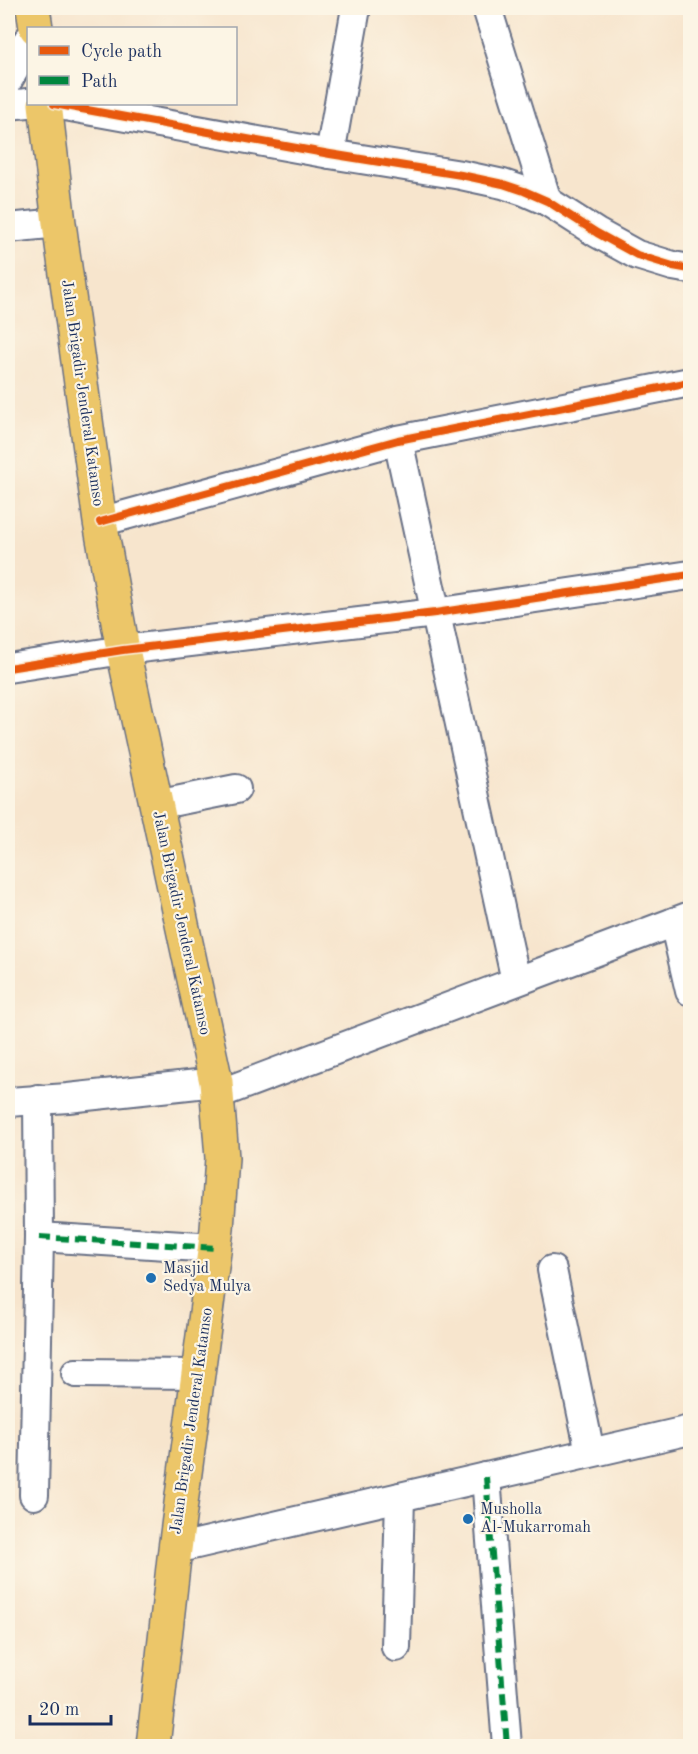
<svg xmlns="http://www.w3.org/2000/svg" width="698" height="1754" font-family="'Old Standard TT',serif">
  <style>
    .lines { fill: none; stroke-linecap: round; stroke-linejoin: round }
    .minor-casing { stroke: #686f85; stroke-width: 32 }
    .major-casing { stroke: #686f85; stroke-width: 36 }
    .minor { stroke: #fff; stroke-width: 28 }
    .major { stroke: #ecc669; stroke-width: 33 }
    .quiet { stroke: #00873e; stroke-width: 6; stroke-dasharray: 12 6; stroke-linecap: butt }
    .cycleway-casing { stroke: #fcf5e5; stroke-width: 11 }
    .cycleway { stroke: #e8590c; stroke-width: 8 }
    .poi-dot { fill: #1f6fb2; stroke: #fcf5e5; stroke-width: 2 }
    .labels { text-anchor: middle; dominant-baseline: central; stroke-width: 4.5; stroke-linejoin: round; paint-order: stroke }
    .street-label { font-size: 16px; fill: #1b2f5e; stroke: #fcf5e5 }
    .poi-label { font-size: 16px; fill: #1b2f5e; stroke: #fcf5e5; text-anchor: start }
  </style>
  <rect width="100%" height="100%" fill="#fcf5e5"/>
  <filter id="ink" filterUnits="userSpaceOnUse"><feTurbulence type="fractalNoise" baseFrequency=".0167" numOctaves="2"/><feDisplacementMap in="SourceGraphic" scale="12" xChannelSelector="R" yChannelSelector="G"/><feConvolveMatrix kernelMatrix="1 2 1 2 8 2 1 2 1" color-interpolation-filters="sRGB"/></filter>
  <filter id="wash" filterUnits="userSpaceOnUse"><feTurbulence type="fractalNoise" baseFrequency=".008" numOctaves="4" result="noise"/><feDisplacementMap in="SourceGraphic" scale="24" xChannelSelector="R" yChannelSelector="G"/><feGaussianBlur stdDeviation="1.35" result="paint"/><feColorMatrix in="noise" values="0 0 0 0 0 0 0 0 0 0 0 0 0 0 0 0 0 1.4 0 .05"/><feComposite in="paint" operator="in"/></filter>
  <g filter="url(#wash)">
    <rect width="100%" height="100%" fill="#f7e5cd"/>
  </g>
  <g filter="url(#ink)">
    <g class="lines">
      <g class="minor-casing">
        <g id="minor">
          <polyline points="487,8 547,201"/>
          <polyline points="8,80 17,65 28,40"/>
          <polyline points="54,104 330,154 461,175 503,184 524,191 547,201 597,233 637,255 673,266 690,269"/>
          <polyline points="8,105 28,103"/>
          <polyline points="330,154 356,8"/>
          <polyline points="8,228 59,223"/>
          <polyline points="398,440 516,981"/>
          <polyline points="100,522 398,440 690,382"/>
          <polyline points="8,668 123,650 435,613 690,575"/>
          <polyline points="156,805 236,789"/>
          <polyline points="674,922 690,991"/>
          <polyline points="216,1095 690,916"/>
          <polyline points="8,1102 68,1098 216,1082"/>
          <polyline points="39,1237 215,1248"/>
          <polyline points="552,1270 590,1452"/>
          <polyline points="76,1373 198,1374"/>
          <polyline points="486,1477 507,1746"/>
          <polyline points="34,1495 39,1237 38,1099"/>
          <polyline points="175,1549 690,1430"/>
          <polyline points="396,1647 400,1497"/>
        </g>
      </g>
      <g class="major-casing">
        <g id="major">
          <polyline points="33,8 36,28"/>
          <polyline points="45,104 59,223 100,522 123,650 216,1082 222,1158 217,1229 175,1549 153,1746"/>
        </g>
      </g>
      <use href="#minor" class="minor"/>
      <use href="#major" class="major"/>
      <g class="quiet">
        <polyline points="39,1237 215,1248"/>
        <polyline points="486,1477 507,1746"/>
      </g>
      <g class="cycleway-casing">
        <g id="cycleway">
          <polyline points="54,104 330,154 461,175 503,184 524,191 547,201 597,233 637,255 673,266 690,269"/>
          <polyline points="100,522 398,440 690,382"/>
          <polyline points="8,668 123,650 435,613 690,575"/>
        </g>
      </g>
      <use href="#cycleway" class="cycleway"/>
    </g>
  </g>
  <g class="poi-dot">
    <circle cx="151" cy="1278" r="6"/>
    <circle cx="468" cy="1519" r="6"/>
  </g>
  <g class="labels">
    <g class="street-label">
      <text transform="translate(82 393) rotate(82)">Jalan Brigadir Jenderal Katamso</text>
      <text transform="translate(181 923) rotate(78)">Jalan Brigadir Jenderal Katamso</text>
      <text transform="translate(192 1421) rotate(-82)">Jalan Brigadir Jenderal Katamso</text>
    </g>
    <g class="poi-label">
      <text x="163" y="1269">Masjid<tspan x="163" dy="18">Sedya Mulya</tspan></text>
      <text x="480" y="1510">Musholla<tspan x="480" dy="18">Al-Mukarromah</tspan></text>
    </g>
  </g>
  <rect width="698" height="1754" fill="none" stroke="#fcf5e5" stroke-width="30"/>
  <rect x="27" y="27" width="210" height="78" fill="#fcf5e5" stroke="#a2a6af" stroke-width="1.5"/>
  <rect x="39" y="46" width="30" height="9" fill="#e8590c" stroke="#a2a6af" stroke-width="1.5"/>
  <text x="81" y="57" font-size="18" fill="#1b2f5e">Cycle path</text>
  <rect x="39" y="76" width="30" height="9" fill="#00873e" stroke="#a2a6af" stroke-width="1.5"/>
  <text x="81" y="87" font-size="18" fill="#1b2f5e">Path</text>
  <path d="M30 1715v9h81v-9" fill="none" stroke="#1b2f5e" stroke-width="3"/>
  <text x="39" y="1715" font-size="18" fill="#1b2f5e" stroke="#fcf5e5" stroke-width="4.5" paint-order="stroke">20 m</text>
</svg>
